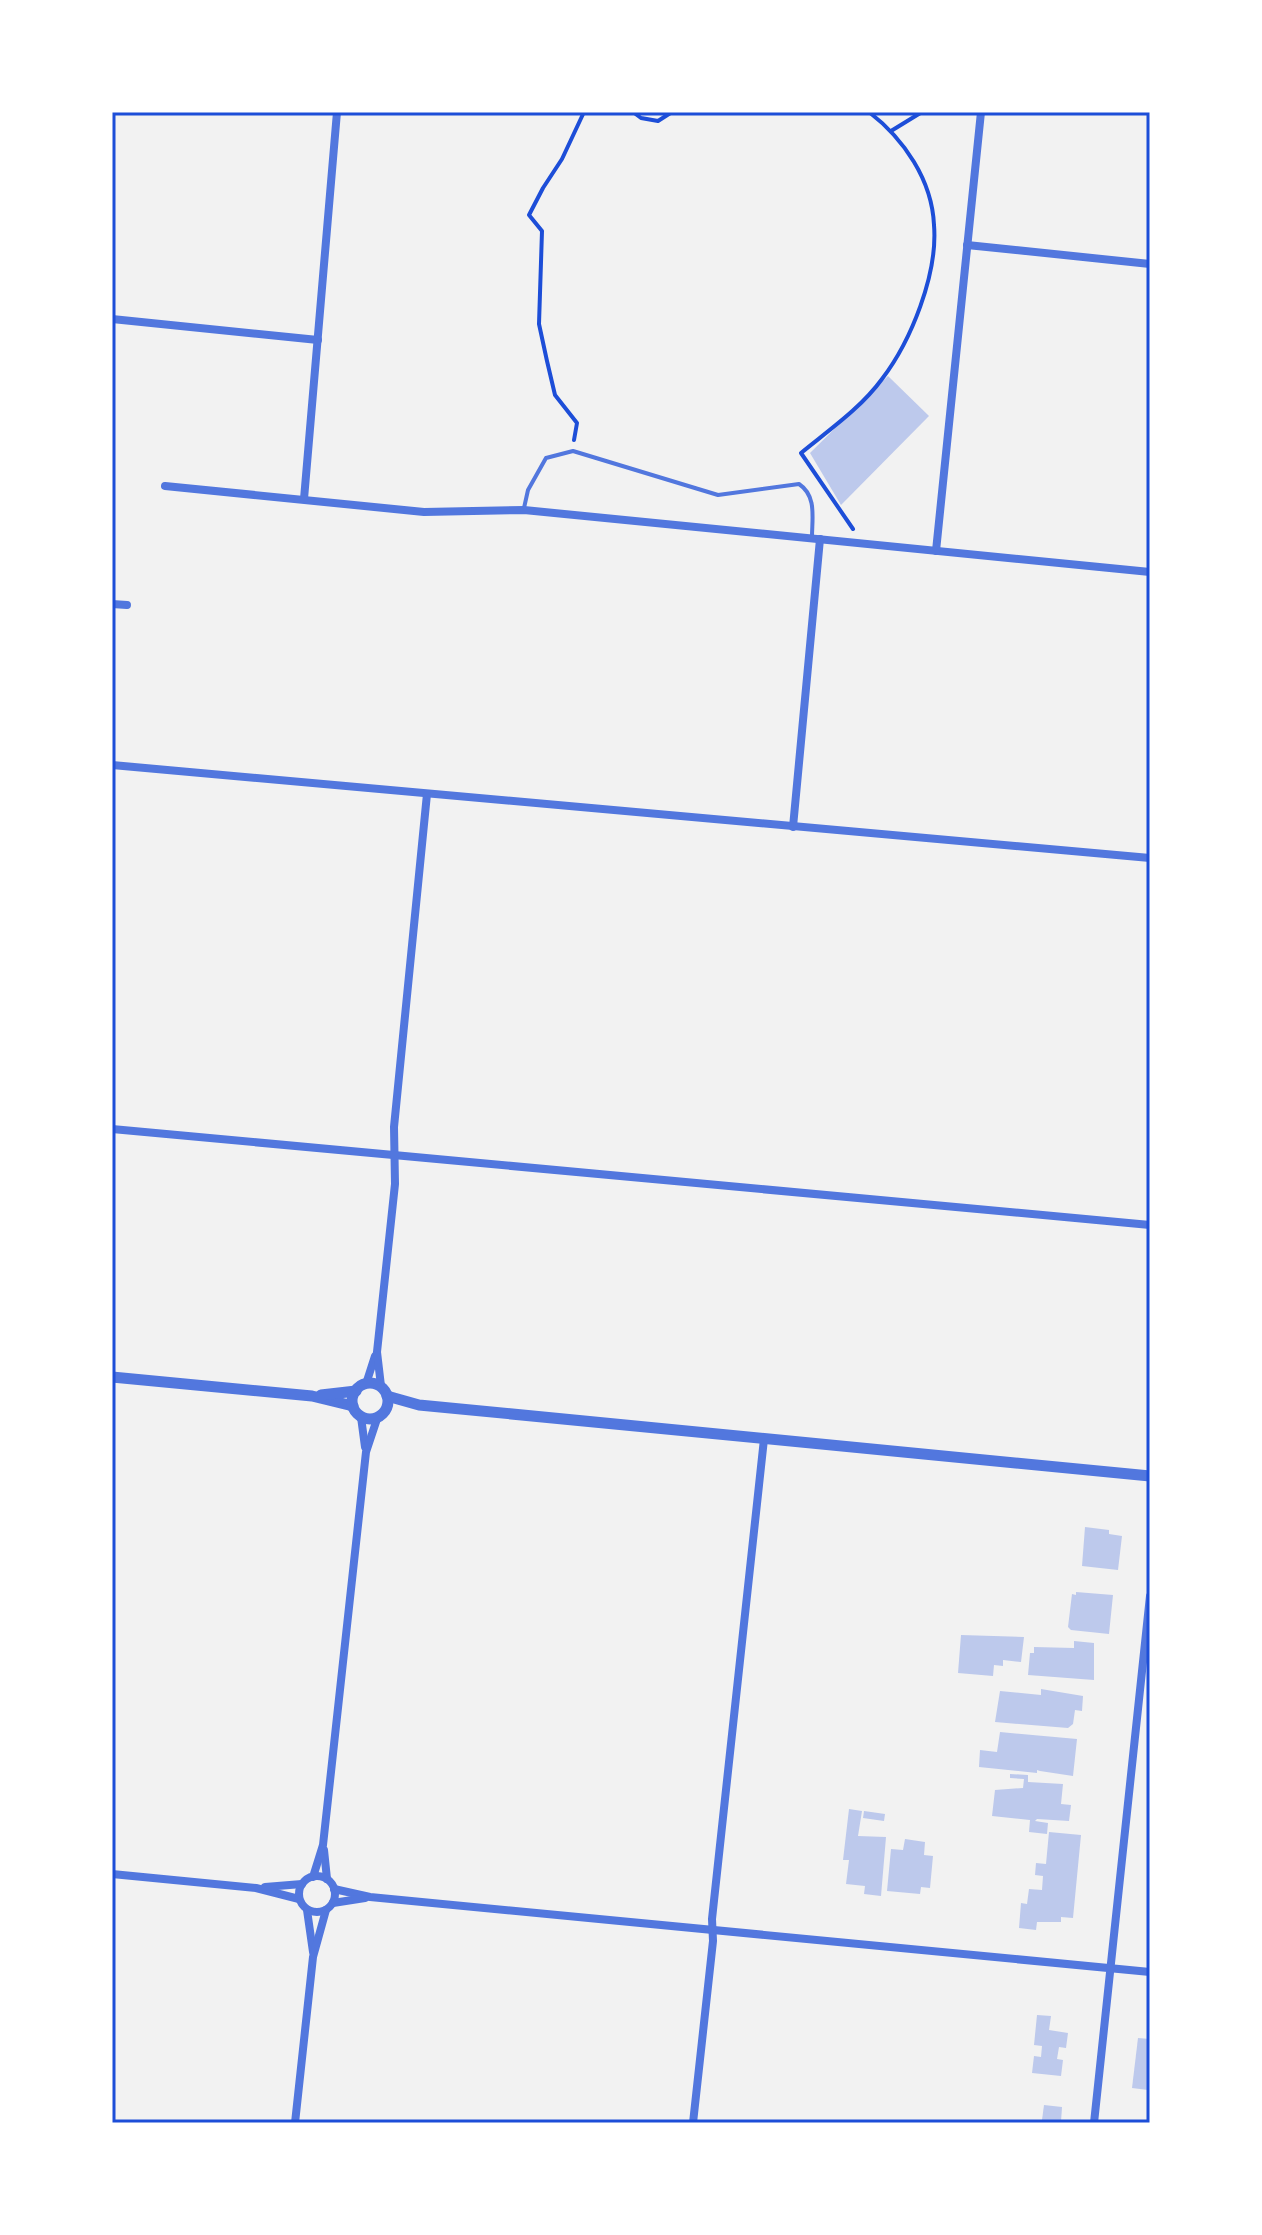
<svg xmlns="http://www.w3.org/2000/svg" width="1262" height="2235" font-family="Merriweather,serif">
  <style>
    .building { fill: #bdc9ec }
    .lines { fill: none; stroke-linecap: round; stroke-linejoin: round }
    .path { stroke: #1d4ed8; stroke-width: 4 }
    .service { stroke: #5277de; stroke-width: 4 }
    .minor { stroke: #5277de; stroke-width: 8 }
    .tertiary { stroke: #5277de; stroke-width: 11 }
    .neatline { fill: none; stroke: #1d4ed8; stroke-width: 3 }
  </style>
  <rect width="100%" height="100%" fill="#f2f2f2"/>
  <g class="building">
    <polygon points="888,376 929,416 841,505 810,453"/>
    <polygon points="1085,1527 1109,1530 1109,1534 1122,1536 1118,1570 1082,1566"/>
    <polygon points="1076,1592 1113,1595 1109,1634 1071,1630 1068,1627 1072,1594 1076,1595"/>
    <polygon points="961,1635 1024,1637 1021,1662 1003,1660 1003,1666 994,1665 993,1676 958,1673"/>
    <polygon points="1074,1641 1094,1643 1094,1680 1028,1675 1030,1653 1034,1653 1034,1647 1074,1648"/>
    <polygon points="1041,1689 1083,1696 1082,1711 1075,1710 1073,1724 1068,1728 995,1722 1000,1691 1041,1695"/>
    <polygon points="1000,1732 1077,1739 1073,1776 1040,1771 1037,1770 1037,1773 979,1767 980,1750 997,1752"/>
    <polygon points="1010,1774 1028,1775 1028,1782 1063,1784 1061,1804 1071,1805 1069,1821 1037,1819 1035,1821 1048,1823 1047,1834 1029,1832 1030,1820 992,1816 995,1790 1023,1788 1024,1779 1010,1778"/>
    <polygon points="849,1809 862,1811 858,1836 886,1837 881,1896 864,1894 865,1886 846,1884 849,1860 843,1860"/>
    <polygon points="864,1811 885,1814 884,1821 863,1818"/>
    <polygon points="1049,1832 1081,1835 1073,1918 1061,1917 1061,1922 1037,1922 1036,1930 1019,1928 1021,1903 1027,1904 1029,1889 1042,1890 1043,1876 1035,1875 1036,1863 1046,1864"/>
    <polygon points="905,1839 925,1842 924,1855 933,1856 930,1888 921,1887 920,1894 887,1891 891,1849 903,1850"/>
    <polygon points="1037,2015 1051,2016 1049,2030 1068,2033 1066,2048 1059,2047 1057,2059 1063,2060 1061,2076 1032,2073 1034,2056 1041,2057 1042,2046 1034,2045"/>
    <polygon points="1138,2038 1150,2039 1148,2090 1132,2088"/>
    <polygon points="1044,2105 1062,2107 1061,2122 1042,2120"/>
  </g>
  <g class="lines">
    <g class="path">
      <polyline points="633,112 641,118 658,121 672,112"/>
      <polyline points="891,131 922,112"/>
      <polyline points="574,440 577,423 555,395 547,361 539,324 542,231 529,215 543,188 562,159 584,112"/>
      <path d="M853,529L801,453C829,430 861,408 882,379C911,341 938,274 934,225C932,180 904,139 869,112"/>
    </g>
    <path class="service" d="M524,508L528,490L546,458L573,451L718,495L799,484C817,496 812,518 812,537"/>
    <g class="minor">
      <polyline points="967,245 1150,264"/>
      <polyline points="112,319 318,340"/>
      <polyline points="165,486 424,512 524,510 1150,572"/>
      <polyline points="304,499 337,112"/>
      <polyline points="936,551 981,112"/>
      <polyline points="112,604 127,605"/>
      <polyline points="112,765 1150,858"/>
      <polyline points="793,827 820,539"/>
      <polyline points="112,1129 1150,1225"/>
      <polyline points="366,1384 375,1356"/>
      <polyline points="381,1386 377,1352 395,1184 394,1127 427,794"/>
      <polyline points="361,1417 365,1447"/>
      <polyline points="324,1850 327,1879"/>
      <polyline points="112,1874 256,1888 299,1899"/>
      <circle cx="317" cy="1894" r="18"/>
      <polyline points="313,1877 323,1845 366,1452 377,1419"/>
      <polyline points="265,1887 302,1884"/>
      <polyline points="334,1889 370,1897 1150,1972"/>
      <polyline points="333,1903 365,1898"/>
      <polyline points="307,1910 313,1952"/>
      <polyline points="295,2123 313,1957 326,1910"/>
      <polyline points="693,2123 713,1941 712,1919 764,1439"/>
      <polyline points="1094,2123 1150,1596"/>
    </g>
    <g class="tertiary">
      <polyline points="112,1377 312,1396 353,1406"/>
      <circle cx="370" cy="1401" r="18"/>
      <polyline points="321,1395 356,1391"/>
      <polyline points="387,1396 419,1405 1150,1476"/>
    </g>
  </g>
  <rect width="1262" height="2235" fill="none" stroke="#ffffff" stroke-width="228"/>
  <rect x="114" y="114" width="1034" height="2007" class="neatline"/>
</svg>
